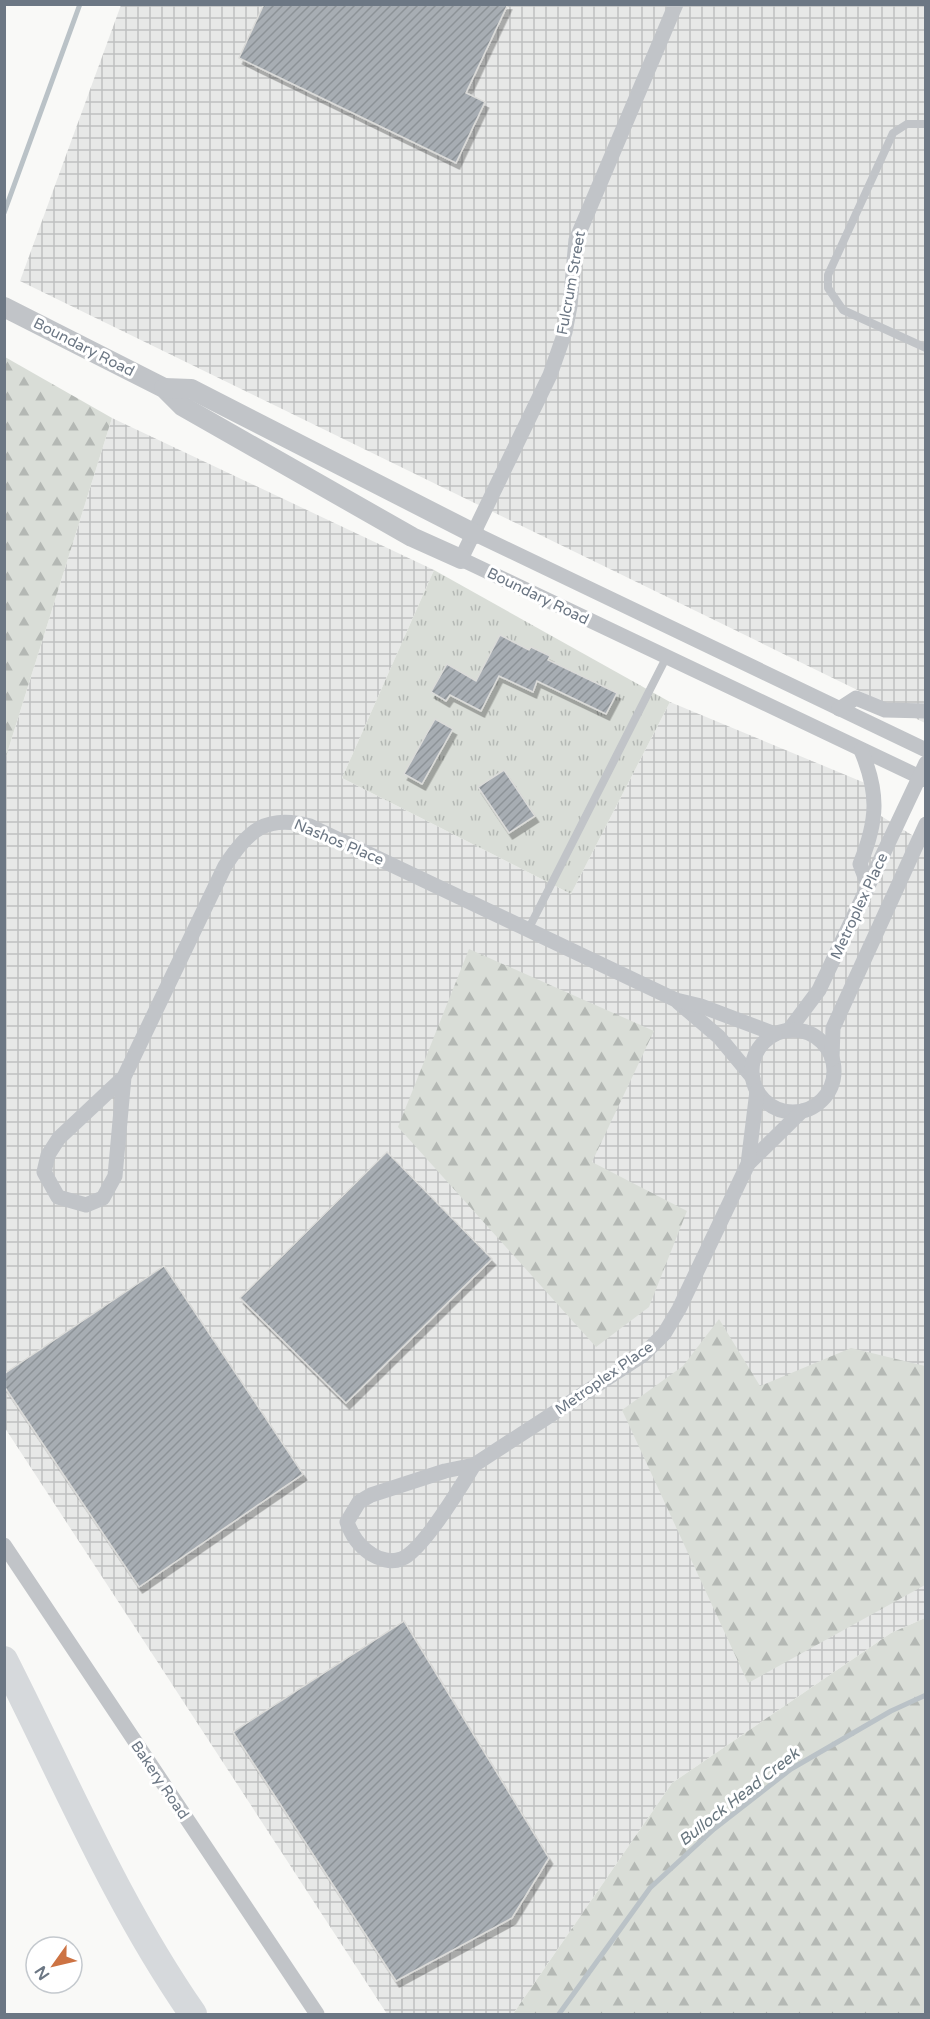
<svg xmlns="http://www.w3.org/2000/svg" width="930" height="2019" font-family="'Varela Round',sans-serif">
  <style>
    .industrial { fill: url(#industrial-grid) }
    .forest { fill: url(#forest-firs) }
    .park { fill: url(#park-tufts) }
    .lines { fill: none; stroke-linecap: round; stroke-linejoin: round }
    .stream { stroke: #bac2c7; stroke-width: 5 }
    .building { fill: url(#building-hatch); stroke: #dbdbd9; stroke-width: 1.5; filter: url(#shadow) }
    .service { stroke: #c1c4c8; stroke-width: 8 }
    .minor { stroke: #c1c4c8; stroke-width: 15 }
    .tertiary { stroke: #c1c4c8; stroke-width: 20 }
    .motorway { stroke: #d6d9dc; stroke-width: 28 }
    .labels { text-anchor: middle; dominant-baseline: central; stroke-width: 6; stroke-linejoin: round; paint-order: stroke }
    .street-label { font-size: 15px; fill: #6c7784; stroke: #fff }
    .water-label { font-size: 16px; font-style: italic; fill: #68767f; stroke: #fff }
  </style>
  <defs>
    <pattern id="industrial-grid" width="8" height="8" patternUnits="userSpaceOnUse" patternTransform="scale(1.5)"><rect width="8" height="8" fill="#e7e8e7"/><path d="M0 4h8M4 0v8" fill="none" stroke="#bfc1c1"/></pattern>
    <pattern id="forest-firs" width="22" height="20" patternUnits="userSpaceOnUse" patternTransform="scale(1.5)"><rect width="22" height="20" fill="#d9ddd7"/><path d="M5 1l3.5 6h-7zM16 11l3.5 6h-7z" fill="#b4b8b4"/></pattern>
    <pattern id="park-tufts" width="24" height="20" patternUnits="userSpaceOnUse" patternTransform="scale(1.5)"><rect width="24" height="20" fill="#d9ddd7"/><path d="M3 7l-1-3M5 7V3M7 7l1-3M15 17l-1-3M17 17v-4M19 17l1-3" fill="none" stroke="#b4b8b4"/></pattern>
    <pattern id="building-hatch" width="6" height="6" patternUnits="userSpaceOnUse" patternTransform="scale(1.5)"><rect width="6" height="6" fill="#a7adb3"/><path d="M-1 1l2-2M0 6l6-6M5 7l2-2" fill="none" stroke="#8c9297"/></pattern>
    <filter id="shadow"><feDropShadow dx="3.5" dy="6" stdDeviation="0" flood-color="#0004"/></filter>
  </defs>
  <rect width="100%" height="100%" fill="#f9f9f7"/>
  <g class="industrial">
    <polygon points="121,5 925,5 925,723 20,281"/>
    <polygon points="112,418 434,570 342,778 571,894 670,702 865,783 868,808 925,843 925,1618 891,1633 672,1783 513,2014 387,2014 5,1428 5,760"/>
  </g>
  <g class="forest">
    <polygon points="5,357 112,418 5,760"/>
    <polygon points="469,949 654,1031 592,1162 687,1211 649,1307 596,1347 398,1127"/>
    <polygon points="719,1319 760,1386 851,1348 925,1366 925,1585 748,1683 622,1410 683,1366"/>
    <polygon points="925,1618 925,2014 513,2014 672,1783 891,1633"/>
  </g>
  <polygon class="park" points="434,570 670,702 571,894 342,778"/>
  <g class="lines">
    <g class="stream">
      <polyline points="4,213 80,4"/>
      <polyline points="559,2014 650,1888 714,1829 791,1769 891,1711 926,1695"/>
    </g>
  </g>
  <g class="building">
    <polygon points="264,4 508,4 466,93 485,102 456,163 239,58"/>
    <polygon points="500,635 529,650 531,647 550,656 548,660 617,693 606,714 537,681 533,692 499,676 481,711 450,695 446,701 431,692 447,664 476,681"/>
    <polygon points="435,719 453,729 422,784 404,774"/>
    <polygon points="504,770 535,816 509,833 478,787"/>
    <polygon points="387,1152 492,1259 346,1403 240,1298"/>
    <polygon points="164,1266 303,1474 139,1587 4,1386 4,1374"/>
    <polygon points="404,1621 549,1858 512,1918 396,1981 233,1732"/>
  </g>
  <g class="lines">
    <g class="service">
      <polyline points="926,124 907,124 893,133 828,275 828,288 843,310 926,348"/>
      <polyline points="528,930 666,658"/>
    </g>
    <g class="minor">
      <polyline points="676,4 576,240 570,306 565,332 550,375 461,559 926,780"/>
      <polyline points="475,534 926,750"/>
      <polyline points="839,709 856,698 885,710 926,711"/>
      <path d="M861,750C879,793 878,820 860,864L868,885"/>
      <polyline points="678,1002 719,1037 753,1078"/>
      <polyline points="789,1030 819,990 926,763"/>
      <circle cx="793" cy="1071" r="41"/>
      <polyline points="832,1059 833,1028 926,824"/>
      <path d="M124,1077L115,1176L103,1198L86,1205L58,1197L44,1172L48,1155L59,1138L124,1077L225,866C248,830 267,814 310,826L676,1000L701,1006L775,1034"/>
      <polyline points="748,1164 802,1111"/>
      <path d="M474,1465C462,1485 422,1552 401,1559C391,1563 379,1559 371,1554C358,1545 352,1536 347,1522L359,1502L371,1495L445,1471L474,1465L643,1355L664,1334L679,1309L748,1164L757,1091"/>
      <polyline points="4,1545 317,2014"/>
    </g>
    <g class="tertiary">
      <polyline points="4,307 164,388 182,406 412,537 461,559"/>
      <polyline points="164,388 191,389 475,534"/>
    </g>
    <path class="motorway" d="M4,1660C65,1780 116,1903 193,2014"/>
  </g>
  <g class="labels">
    <g class="street-label">
      <text transform="translate(571 283) rotate(-80)">Fulcrum Street</text>
      <text transform="translate(84 347) rotate(27)">Boundary Road</text>
      <text transform="translate(538 596) rotate(26)">Boundary Road</text>
      <text transform="translate(339 842) rotate(23)">Nashos Place</text>
      <text transform="translate(859 906) rotate(-65)">Metroplex Place</text>
      <text transform="translate(604 1378) rotate(-35)">Metroplex Place</text>
      <text transform="translate(160 1780) rotate(56)">Bakery Road</text>
    </g>
    <g class="water-label">
      <text transform="translate(739 1797) rotate(-38)">Bullock Head Creek</text>
    </g>
  </g>
  <rect width="930" height="2019" fill="none" stroke="#6c7784" stroke-width="12"/>
  <g transform="translate(54 1965) rotate(236)"><circle r="28" fill="#ffffff" stroke="#c4c9ce" stroke-width="1.5"/>
  <path d="M0-4.5L10 22L0 15L-10 22Z" fill="#cd7343"/>
  <text y="-9" font-size="16" font-weight="bold" text-anchor="middle" fill="#6c7784">N</text>
  </g>
</svg>
